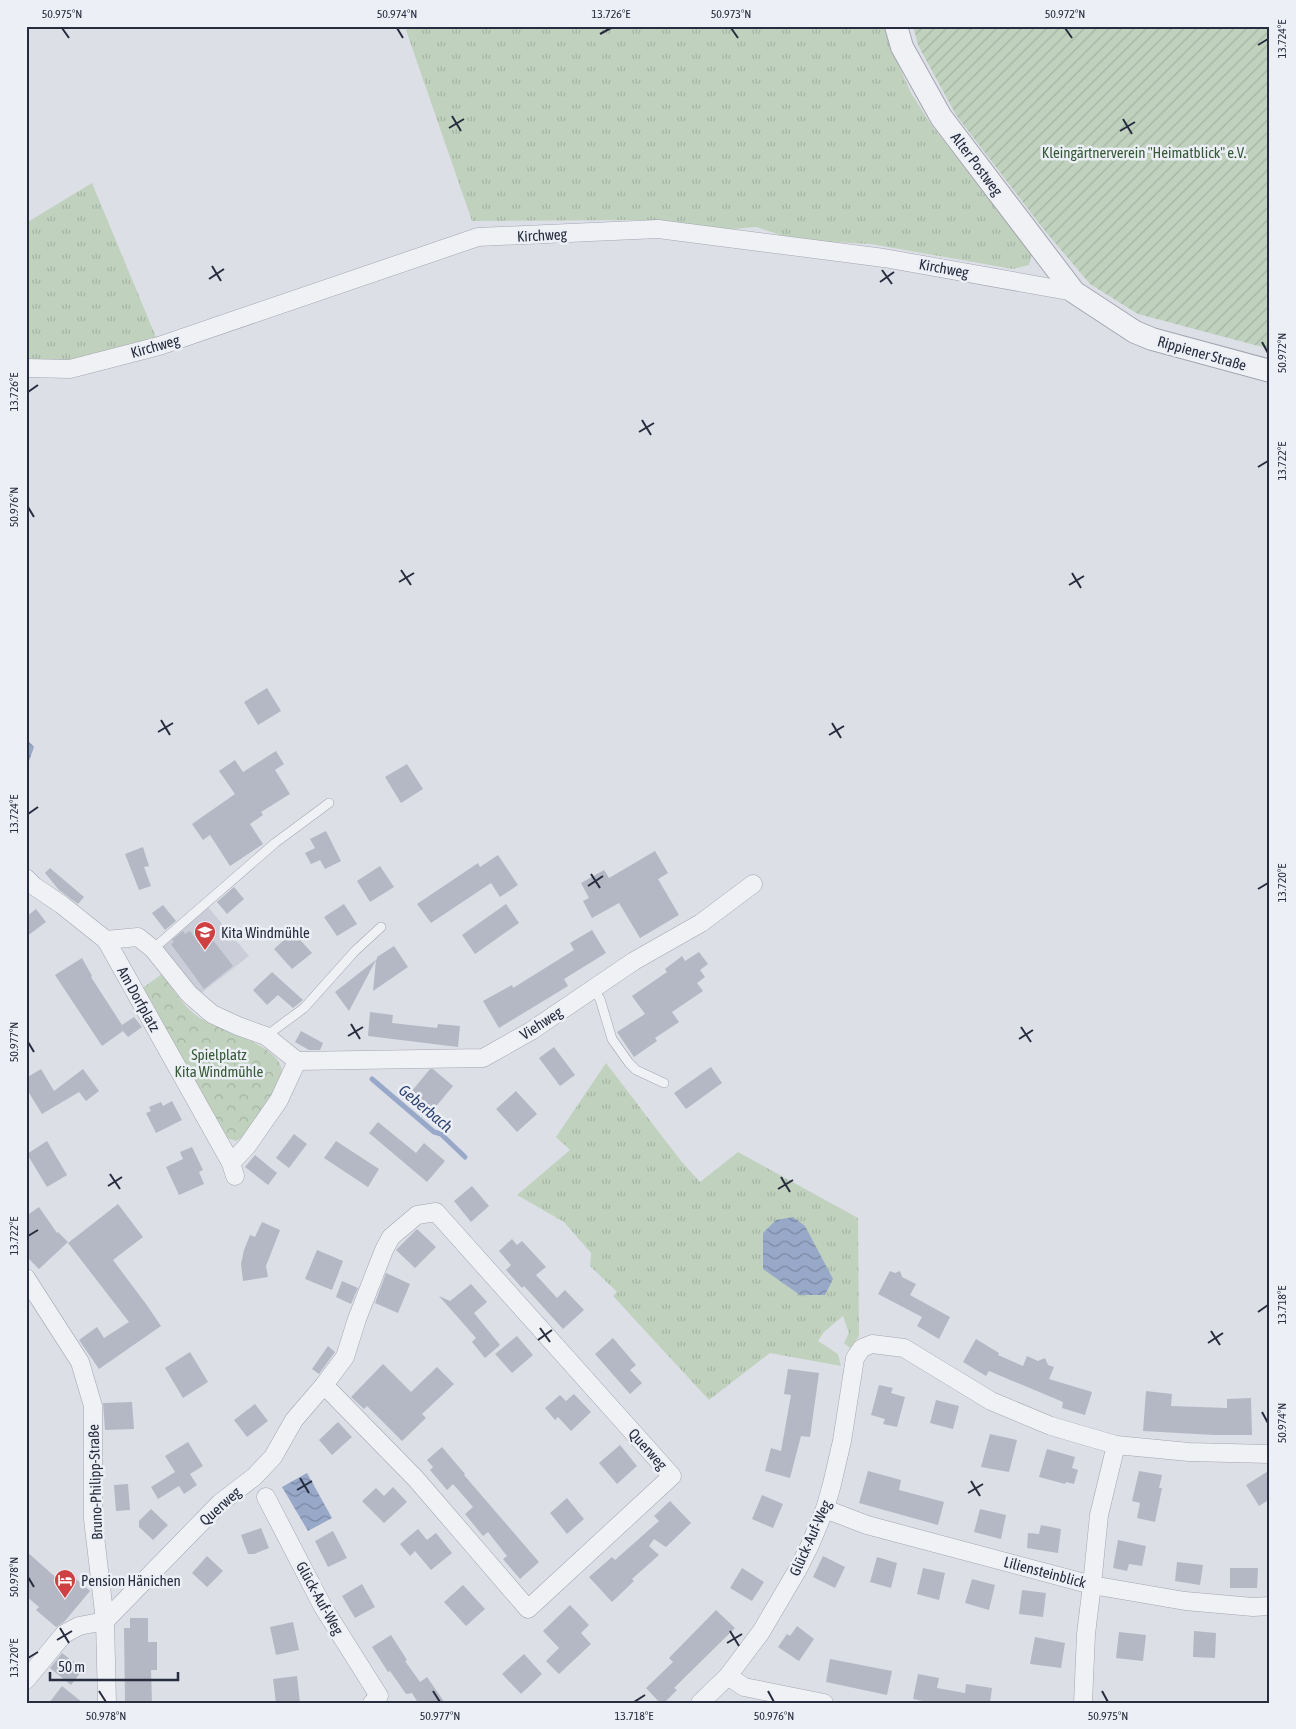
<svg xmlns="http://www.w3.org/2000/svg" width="1296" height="1729" font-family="'Asap Condensed',sans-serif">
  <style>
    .built { fill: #cbced9 }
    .grass { fill: url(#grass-tufts) }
    .forest { fill: url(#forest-crowns) }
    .garden { fill: url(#garden-furrows) }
    .water { fill: url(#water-waves) }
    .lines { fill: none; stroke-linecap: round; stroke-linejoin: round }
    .stream { stroke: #97a8c8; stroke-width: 5 }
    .building { fill: #b4b8c4 }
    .service-casing { stroke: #a3a6b1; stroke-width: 10 }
    .minor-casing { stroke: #a3a6b1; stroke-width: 19 }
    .tertiary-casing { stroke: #a3a6b1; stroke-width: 24 }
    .service { stroke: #f0f1f5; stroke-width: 9 }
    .minor { stroke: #f0f1f5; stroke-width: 18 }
    .tertiary { stroke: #f0f1f5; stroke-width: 22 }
    .ticks { fill: none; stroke: #272c3e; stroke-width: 2 }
    .labels { text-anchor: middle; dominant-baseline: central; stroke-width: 5; stroke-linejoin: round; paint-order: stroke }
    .park-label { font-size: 15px; fill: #355934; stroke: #eceff5 }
    .street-label { font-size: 15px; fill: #272c3e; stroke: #eceff5 }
    .poi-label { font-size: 15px; fill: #272c3e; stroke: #eceff5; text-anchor: start }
    .water-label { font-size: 16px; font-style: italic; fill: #314471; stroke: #eceff5 }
    .neatline { fill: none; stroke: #272c3e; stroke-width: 2 }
    .ticks-label { font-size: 12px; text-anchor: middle; fill: #272c3e }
  </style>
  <defs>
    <pattern id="grass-tufts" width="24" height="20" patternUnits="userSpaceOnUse" patternTransform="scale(1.25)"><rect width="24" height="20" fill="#c0d1be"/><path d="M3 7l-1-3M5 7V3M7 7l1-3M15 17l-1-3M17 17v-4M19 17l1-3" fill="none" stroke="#a5b4a4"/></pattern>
    <pattern id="forest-crowns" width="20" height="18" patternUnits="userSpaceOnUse" patternTransform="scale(1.25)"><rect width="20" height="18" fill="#c0d1be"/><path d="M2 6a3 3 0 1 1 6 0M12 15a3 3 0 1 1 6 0" fill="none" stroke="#a5b4a4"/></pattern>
    <pattern id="garden-furrows" width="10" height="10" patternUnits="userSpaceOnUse" patternTransform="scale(1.25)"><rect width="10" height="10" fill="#c0d1be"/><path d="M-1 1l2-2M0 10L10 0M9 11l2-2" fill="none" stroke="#a5b4a4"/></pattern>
    <pattern id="water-waves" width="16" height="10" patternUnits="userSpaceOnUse" patternTransform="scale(1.25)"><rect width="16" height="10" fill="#97a8c8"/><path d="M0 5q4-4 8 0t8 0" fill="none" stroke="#7b89a4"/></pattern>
  </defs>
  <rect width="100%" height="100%" fill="#dddfe7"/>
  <polygon class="built" points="208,907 249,956 200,994 162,946"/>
  <g class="grass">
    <polygon points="412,26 885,26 895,57 911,93 930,123 1032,255 1029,265 1013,269 871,244 796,240 756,227 720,230 648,220 472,221 406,30"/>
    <polygon points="92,183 158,342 68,365 26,363 26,223"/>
    <polygon points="606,1063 681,1161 700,1182 738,1152 858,1218 859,1336 850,1348 844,1343 849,1333 843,1316 824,1332 818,1341 838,1354 841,1366 770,1353 709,1400 613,1296 617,1292 590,1266 591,1253 564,1222 517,1195 570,1150 556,1137"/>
  </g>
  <path class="forest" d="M162,974C173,989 184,1008 200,1018C220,1031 283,1045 282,1073C282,1083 272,1096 267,1104C259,1117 249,1135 236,1141L227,1138L141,989Z"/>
  <polygon class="garden" points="913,26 1270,26 1270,349 1138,314 1090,284 1045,231 956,115 918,45"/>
  <g class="water">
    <polygon points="26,739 34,747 29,761 26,761"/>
    <polygon points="793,1217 805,1226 833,1279 825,1295 800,1295 763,1269 763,1233 776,1220"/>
    <polygon points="307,1473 332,1518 308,1531 282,1487"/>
  </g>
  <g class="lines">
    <polyline class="stream" points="372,1079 434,1132 441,1134 465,1157"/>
  </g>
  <g class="building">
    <polygon points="267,688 281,711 258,725 244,702"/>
    <polygon points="276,751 284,764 275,770 290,794 261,812 263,815 250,824 263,844 230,866 210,835 203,840 192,824 235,794 219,771 235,760 243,772"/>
    <polygon points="407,764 423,789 401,803 385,777"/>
    <polygon points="326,831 341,861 325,869 320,860 311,864 305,853 315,848 310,839"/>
    <polygon points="143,847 149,866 144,867 151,886 139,890 125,854"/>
    <polygon points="655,851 668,873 658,879 679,915 640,938 619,903 592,918 583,901 589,898 581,883 604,870 609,878"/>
    <polygon points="498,855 518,885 500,897 491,883 431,923 417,904 478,863 480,867"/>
    <polygon points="380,866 394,887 370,902 357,881"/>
    <polygon points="50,868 84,897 78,904 59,890 45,873"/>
    <polygon points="234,887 244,899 227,914 217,902"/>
    <polygon points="344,904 357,924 337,936 324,917"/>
    <polygon points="506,904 519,923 475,954 462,935"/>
    <polygon points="163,905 176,921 165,930 152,913"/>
    <polygon points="36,909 46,922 26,937 26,917"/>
    <polygon points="592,930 606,953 564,979 568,986 499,1028 483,1001 512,985 513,988 574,950 570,943"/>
    <polygon points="183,931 185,934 190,931 199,943 209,935 233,966 204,989 171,944 174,942 172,940"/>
    <polygon points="293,932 312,953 292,969 274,949"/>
    <polygon points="394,946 408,967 373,991 376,960 349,1011 335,992 377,959 377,957"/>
    <polygon points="699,952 708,964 700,970 705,977 697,983 703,991 672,1012 679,1022 655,1038 657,1041 634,1057 617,1032 645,1014 632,996 667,972 665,969 682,956 685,961"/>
    <polygon points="82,958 92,976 91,977 122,1025 134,1017 142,1027 128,1037 123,1031 102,1046 55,975"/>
    <polygon points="272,972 303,1000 293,1008 278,995 267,1005 253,990"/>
    <polygon points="370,1012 393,1015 392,1023 437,1028 438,1024 460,1026 458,1047 368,1036"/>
    <polygon points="301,1031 323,1043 320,1050 309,1050 295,1042"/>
    <polygon points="554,1047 575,1075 560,1086 539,1058"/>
    <polygon points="711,1067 722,1083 686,1109 674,1093"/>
    <polygon points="41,1069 54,1091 83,1069 99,1091 86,1101 79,1092 42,1114 26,1088 26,1078"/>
    <polygon points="430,1069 433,1069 453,1086 433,1110 411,1092"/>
    <polygon points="516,1091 537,1114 517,1132 496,1109"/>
    <polygon points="172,1101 182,1120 156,1133 146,1113 151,1111 149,1107 161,1102 163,1106"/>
    <polygon points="378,1122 416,1153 424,1143 445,1161 427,1182 369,1133"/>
    <polygon points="294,1134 307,1144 289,1168 276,1158"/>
    <polygon points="47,1141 67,1175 47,1187 27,1154"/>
    <polygon points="336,1141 379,1169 368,1187 324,1158"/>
    <polygon points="192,1147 203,1170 199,1172 204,1184 179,1195 166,1167 183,1159 180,1152"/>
    <polygon points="255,1155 277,1173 268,1185 245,1167"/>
    <polygon points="472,1186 489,1206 471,1222 454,1201"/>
    <polygon points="118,1204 143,1237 113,1260 146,1304 161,1326 99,1369 79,1340 97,1327 104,1338 129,1322 68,1243"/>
    <polygon points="39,1207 57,1233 58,1232 68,1242 39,1269 26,1256 26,1216"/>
    <polygon points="262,1222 280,1230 266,1266 268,1277 243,1281 241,1264 244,1250 250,1235 255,1237"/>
    <polygon points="417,1229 436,1247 415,1268 396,1250"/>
    <polygon points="512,1239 517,1245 522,1241 546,1267 536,1275 557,1298 565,1290 584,1310 563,1329 524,1286 522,1288 506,1270 511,1265 499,1251"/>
    <polygon points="317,1250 343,1261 332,1290 305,1279"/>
    <polygon points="890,1271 895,1273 900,1271 902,1277 916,1284 910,1295 950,1317 939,1339 917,1326 922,1317 878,1294"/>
    <polygon points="386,1273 410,1284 398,1313 375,1303"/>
    <polygon points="342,1281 358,1288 351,1304 336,1297"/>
    <polygon points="471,1284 487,1302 474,1313 500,1345 485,1358 472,1342 476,1338 439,1296 450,1301"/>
    <polygon points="517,1336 533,1355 512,1373 495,1354"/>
    <polygon points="613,1338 636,1365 630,1370 642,1383 630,1394 595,1354"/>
    <polygon points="976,1339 999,1353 998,1355 1023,1366 1027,1356 1038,1361 1045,1358 1048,1365 1054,1367 1049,1379 1092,1392 1085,1415 1062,1408 1063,1402 989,1371 986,1376 963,1362"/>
    <polygon points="328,1346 335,1352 319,1374 312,1369"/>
    <polygon points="190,1352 208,1382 183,1398 165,1368"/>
    <polygon points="383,1364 411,1392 437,1367 454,1384 422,1414 426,1418 402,1441 367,1406 364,1409 351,1397"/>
    <polygon points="788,1369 819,1373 810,1437 801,1436 790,1478 765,1471 771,1448 781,1451 791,1395 784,1394"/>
    <polygon points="879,1385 893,1388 891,1393 905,1397 897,1427 883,1424 885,1419 871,1415"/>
    <polygon points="1146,1391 1172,1394 1171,1406 1227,1408 1227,1399 1251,1398 1252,1435 1214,1435 1143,1431"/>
    <polygon points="574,1394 591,1412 571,1431 558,1417 555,1420 545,1408 560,1395 566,1401"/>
    <polygon points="936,1400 959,1406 953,1429 930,1423"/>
    <polygon points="132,1402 134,1429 105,1430 103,1403"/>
    <polygon points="255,1404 268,1421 247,1437 234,1420"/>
    <polygon points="338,1422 352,1437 332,1455 319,1440"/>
    <polygon points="990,1434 1017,1440 1009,1472 981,1467"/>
    <polygon points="188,1442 203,1466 190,1474 197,1485 184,1494 179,1486 158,1499 151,1487 175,1472 165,1456"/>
    <polygon points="620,1445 637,1466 617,1484 599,1463"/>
    <polygon points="442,1447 465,1474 464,1475 539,1562 520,1579 503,1559 507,1556 488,1532 483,1536 465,1514 473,1507 453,1484 447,1490 430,1470 433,1467 427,1460"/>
    <polygon points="1047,1449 1075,1457 1072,1468 1078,1470 1074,1484 1066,1482 1065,1484 1039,1477"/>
    <polygon points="1270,1470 1270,1499 1259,1506 1246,1485"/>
    <polygon points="868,1471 901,1480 899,1490 944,1502 938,1525 859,1503"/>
    <polygon points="1139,1471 1162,1475 1159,1488 1162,1488 1155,1522 1137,1518 1140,1503 1132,1501"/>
    <polygon points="128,1484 130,1510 116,1511 114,1485"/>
    <polygon points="393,1487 407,1502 384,1523 362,1501 376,1488 384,1496"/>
    <polygon points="762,1495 783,1504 773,1528 752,1519"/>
    <polygon points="567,1498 584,1519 567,1534 550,1513"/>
    <polygon points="670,1501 691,1523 666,1547 654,1539 649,1546 659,1555 632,1579 634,1581 612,1602 589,1577 612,1557 615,1560 659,1521 654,1516"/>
    <polygon points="151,1509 168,1525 153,1540 139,1527 139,1521"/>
    <polygon points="980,1509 1006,1515 1001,1539 974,1532"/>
    <polygon points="1041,1525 1061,1529 1058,1553 1027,1548 1028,1533 1039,1534"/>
    <polygon points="261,1528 269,1548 254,1554 248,1554 241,1535"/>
    <polygon points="418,1529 427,1540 436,1533 452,1553 431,1570 415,1551 410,1556 400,1544"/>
    <polygon points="333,1531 347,1558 328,1567 315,1541"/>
    <polygon points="1118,1540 1146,1546 1142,1566 1129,1564 1127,1571 1113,1568"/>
    <polygon points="26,1551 61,1582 69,1573 90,1591 64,1622 56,1627 36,1610 39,1607 26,1596"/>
    <polygon points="207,1556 223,1571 207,1587 192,1573"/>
    <polygon points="823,1556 845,1567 835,1588 813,1577"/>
    <polygon points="877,1557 897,1563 891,1588 870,1582"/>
    <polygon points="1177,1562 1203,1565 1200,1585 1175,1581"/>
    <polygon points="742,1568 764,1582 752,1601 730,1588"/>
    <polygon points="923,1568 945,1573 939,1600 917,1594"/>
    <polygon points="1230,1568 1258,1568 1257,1588 1230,1588"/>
    <polygon points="972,1579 995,1585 989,1610 965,1603"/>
    <polygon points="362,1584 375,1607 355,1618 342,1596"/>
    <polygon points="463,1585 485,1609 466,1626 444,1602"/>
    <polygon points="1022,1590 1046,1593 1043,1617 1019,1614"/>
    <polygon points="570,1605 589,1625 581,1633 591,1644 559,1674 546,1661 559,1648 543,1631"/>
    <polygon points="716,1610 735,1628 674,1688 677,1690 664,1703 660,1703 646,1688 673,1662 669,1658"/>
    <polygon points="130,1618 148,1618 148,1642 157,1642 157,1670 151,1670 152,1703 125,1703 124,1628 130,1628"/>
    <polygon points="293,1622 299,1650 276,1655 270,1627"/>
    <polygon points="797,1626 814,1639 799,1661 778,1647 787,1634 790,1636"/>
    <polygon points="1194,1631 1216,1633 1215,1658 1193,1657"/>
    <polygon points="1119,1632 1146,1635 1143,1661 1116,1658"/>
    <polygon points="391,1635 407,1660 405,1661 420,1682 427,1677 445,1703 418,1703 412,1693 406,1694 390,1671 388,1672 372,1647"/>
    <polygon points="1035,1637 1065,1643 1061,1668 1030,1664"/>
    <polygon points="62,1653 83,1669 71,1685 50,1668"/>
    <polygon points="524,1654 542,1674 521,1694 502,1674"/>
    <polygon points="830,1659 892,1671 887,1695 826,1682"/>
    <polygon points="918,1674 939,1678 937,1688 965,1693 966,1684 992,1688 990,1703 933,1703 913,1699"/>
    <polygon points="297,1676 300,1703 276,1703 273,1679"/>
    <polygon points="62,1686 83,1703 49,1703"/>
  </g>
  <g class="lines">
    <g class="service-casing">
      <g id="service">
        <polyline points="153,949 275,843 329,803"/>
        <polyline points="593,989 600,999 612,1039 629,1063 636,1070 664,1083"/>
        <polyline points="266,1036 304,1008 355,951 381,927"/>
      </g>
    </g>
    <g class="minor-casing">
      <g id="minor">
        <polyline points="26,368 70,369 159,346 478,237 658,229 884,258 1074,292"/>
        <polyline points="26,878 34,886 62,905 106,940 231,1163 235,1176"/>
        <polyline points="106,940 138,937 153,949 189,994 212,1014 238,1026 266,1036 297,1061"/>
        <polyline points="297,1061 483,1058 531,1031 634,961 701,923 753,884"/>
        <polyline points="231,1163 247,1146 279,1100 297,1061"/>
        <polyline points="26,1278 80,1362 93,1406 93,1519 105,1621 107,1703"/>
        <polyline points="266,1497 323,1607 379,1696 372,1703"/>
        <polyline points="825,1509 867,1525 1092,1585 1185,1601 1253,1607 1270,1606"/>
        <polyline points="728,1676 744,1687 824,1703"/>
        <polyline points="26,1680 64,1634 79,1626 105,1621 220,1503 254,1477 273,1457 294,1420 324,1385 345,1357 357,1319 384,1250 391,1237 417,1215 436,1212 672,1476 528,1609 416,1479 324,1385"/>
        <polyline points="700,1703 728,1676 761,1632 798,1569 810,1545 825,1509 832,1484 842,1441 855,1358 862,1348 872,1344 904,1348 991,1401 1051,1426 1116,1445 1189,1452 1270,1454"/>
        <polyline points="1083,1703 1086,1634 1092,1585 1099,1515 1116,1445"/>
      </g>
    </g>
    <g class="tertiary-casing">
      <polyline id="tertiary" points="896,26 902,47 941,117 1074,292 1135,332 1152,339 1270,371"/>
    </g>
    <use href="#service" class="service"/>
    <use href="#minor" class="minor"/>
    <use href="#tertiary" class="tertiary"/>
  </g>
  <path class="ticks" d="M62,28L69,38M397,28L403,38M731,28L738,38M1065,28L1072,38M600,34L611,28M1258,45L1268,39M452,116L461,131M1123,119L1132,134M449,128L464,119M1120,131L1135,122M212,266L221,281M882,270L892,284M209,279L224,269M880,282L894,272M1262,342L1268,353M28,392L38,385M642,420L651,435M639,432L654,423M1258,467L1268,461M28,507L34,517M401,570L411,585M1072,573L1081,588M399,582L414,573M1069,585L1084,576M161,720L170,735M832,723L841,738M158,732L173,723M829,735L844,726M28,814L38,807M591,874L600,888M588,886L603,876M1258,889L1268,883M351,1024L360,1039M1021,1027L1031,1042M348,1036L363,1027M1019,1039L1033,1030M28,1042L34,1052M110,1174L120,1189M781,1177L790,1192M108,1186L122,1177M778,1189L793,1180M28,1236L38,1230M1258,1312L1268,1305M540,1328L550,1342M1211,1331L1220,1345M538,1340L552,1330M1208,1343L1223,1333M1262,1412L1268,1423M300,1478L309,1493M971,1481L980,1496M297,1490L312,1481M968,1493L983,1484M28,1577L34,1587M60,1628L69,1643M730,1631L739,1646M57,1640L72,1631M727,1643L742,1634M28,1658L38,1652M99,1691L106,1702M433,1691L440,1702M768,1691L774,1702M1102,1691L1108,1702M634,1702L645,1695"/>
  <defs>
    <g id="school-pin" transform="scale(1.125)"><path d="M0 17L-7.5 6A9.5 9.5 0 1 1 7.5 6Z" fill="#ce4041" stroke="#eceff5"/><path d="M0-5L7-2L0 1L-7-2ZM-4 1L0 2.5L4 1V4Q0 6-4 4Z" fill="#fff"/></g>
    <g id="hotel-pin" transform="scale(1.125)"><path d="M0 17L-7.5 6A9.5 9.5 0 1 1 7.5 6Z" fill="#ce4041" stroke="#eceff5"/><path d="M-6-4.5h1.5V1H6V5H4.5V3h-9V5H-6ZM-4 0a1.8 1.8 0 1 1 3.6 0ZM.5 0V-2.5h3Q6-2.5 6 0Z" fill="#fff"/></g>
  </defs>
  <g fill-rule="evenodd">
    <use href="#school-pin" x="205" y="932"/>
    <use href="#hotel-pin" x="65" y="1580"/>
  </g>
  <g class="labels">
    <g class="park-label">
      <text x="1144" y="152">Kleingärtnerverein "Heimatblick" e.V.</text>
      <text x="219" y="1054">Spielplatz<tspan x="219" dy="17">Kita Windmühle</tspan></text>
    </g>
    <g class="street-label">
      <text transform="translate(977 164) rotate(53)">Alter Postweg</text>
      <text transform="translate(542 235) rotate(-3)">Kirchweg</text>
      <text transform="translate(944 268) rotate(10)">Kirchweg</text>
      <text transform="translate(155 346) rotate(-16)">Kirchweg</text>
      <text transform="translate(1202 353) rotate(16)">Rippiener Straße</text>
      <text transform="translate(139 999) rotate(61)">Am Dorfplatz</text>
      <text transform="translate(541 1023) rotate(-33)">Viehweg</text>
      <text transform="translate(648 1449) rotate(48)">Querweg</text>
      <text transform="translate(95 1482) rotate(-92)">Bruno-Philipp-Straße</text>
      <text transform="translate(220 1506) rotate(-42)">Querweg</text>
      <text transform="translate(810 1538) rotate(-66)">Glück-Auf-Weg</text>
      <text transform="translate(1045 1572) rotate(15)">Liliensteinblick</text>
      <text transform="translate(320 1598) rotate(61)">Glück-Auf-Weg</text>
    </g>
    <g class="poi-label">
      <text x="221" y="932">Kita Windmühle</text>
      <text x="81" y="1580">Pension Hänichen</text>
    </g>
    <g class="water-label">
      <text transform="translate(426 1108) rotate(40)">Geberbach</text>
    </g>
  </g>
  <rect width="1296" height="1729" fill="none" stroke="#eceff5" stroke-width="55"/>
  <path d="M50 1672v8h128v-8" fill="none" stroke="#272c3e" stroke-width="2.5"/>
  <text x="58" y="1672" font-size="15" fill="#272c3e" stroke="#eceff5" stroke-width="4" paint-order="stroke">50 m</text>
  <rect x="28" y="28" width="1240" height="1674" class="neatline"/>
  <g class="ticks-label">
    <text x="62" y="18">50.975°N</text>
    <text x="397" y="18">50.974°N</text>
    <text x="611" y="18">13.726°E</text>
    <text x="731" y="18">50.973°N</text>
    <text x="1065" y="18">50.972°N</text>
    <text transform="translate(1282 39) rotate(-90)" y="4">13.724°E</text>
    <text transform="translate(1282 353) rotate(-90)" y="4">50.972°N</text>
    <text transform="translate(14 392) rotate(-90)" y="4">13.726°E</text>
    <text transform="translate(1282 461) rotate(-90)" y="4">13.722°E</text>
    <text transform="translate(14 507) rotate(-90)" y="4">50.976°N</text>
    <text transform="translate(14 814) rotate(-90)" y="4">13.724°E</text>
    <text transform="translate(1282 883) rotate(-90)" y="4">13.720°E</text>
    <text transform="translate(14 1042) rotate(-90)" y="4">50.977°N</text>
    <text transform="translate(14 1236) rotate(-90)" y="4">13.722°E</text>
    <text transform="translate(1282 1305) rotate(-90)" y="4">13.718°E</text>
    <text transform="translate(1282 1423) rotate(-90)" y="4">50.974°N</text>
    <text transform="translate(14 1577) rotate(-90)" y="4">50.978°N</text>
    <text transform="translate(14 1658) rotate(-90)" y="4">13.720°E</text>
    <text x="106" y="1720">50.978°N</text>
    <text x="440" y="1720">50.977°N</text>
    <text x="634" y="1720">13.718°E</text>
    <text x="774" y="1720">50.976°N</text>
    <text x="1108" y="1720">50.975°N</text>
  </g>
</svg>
